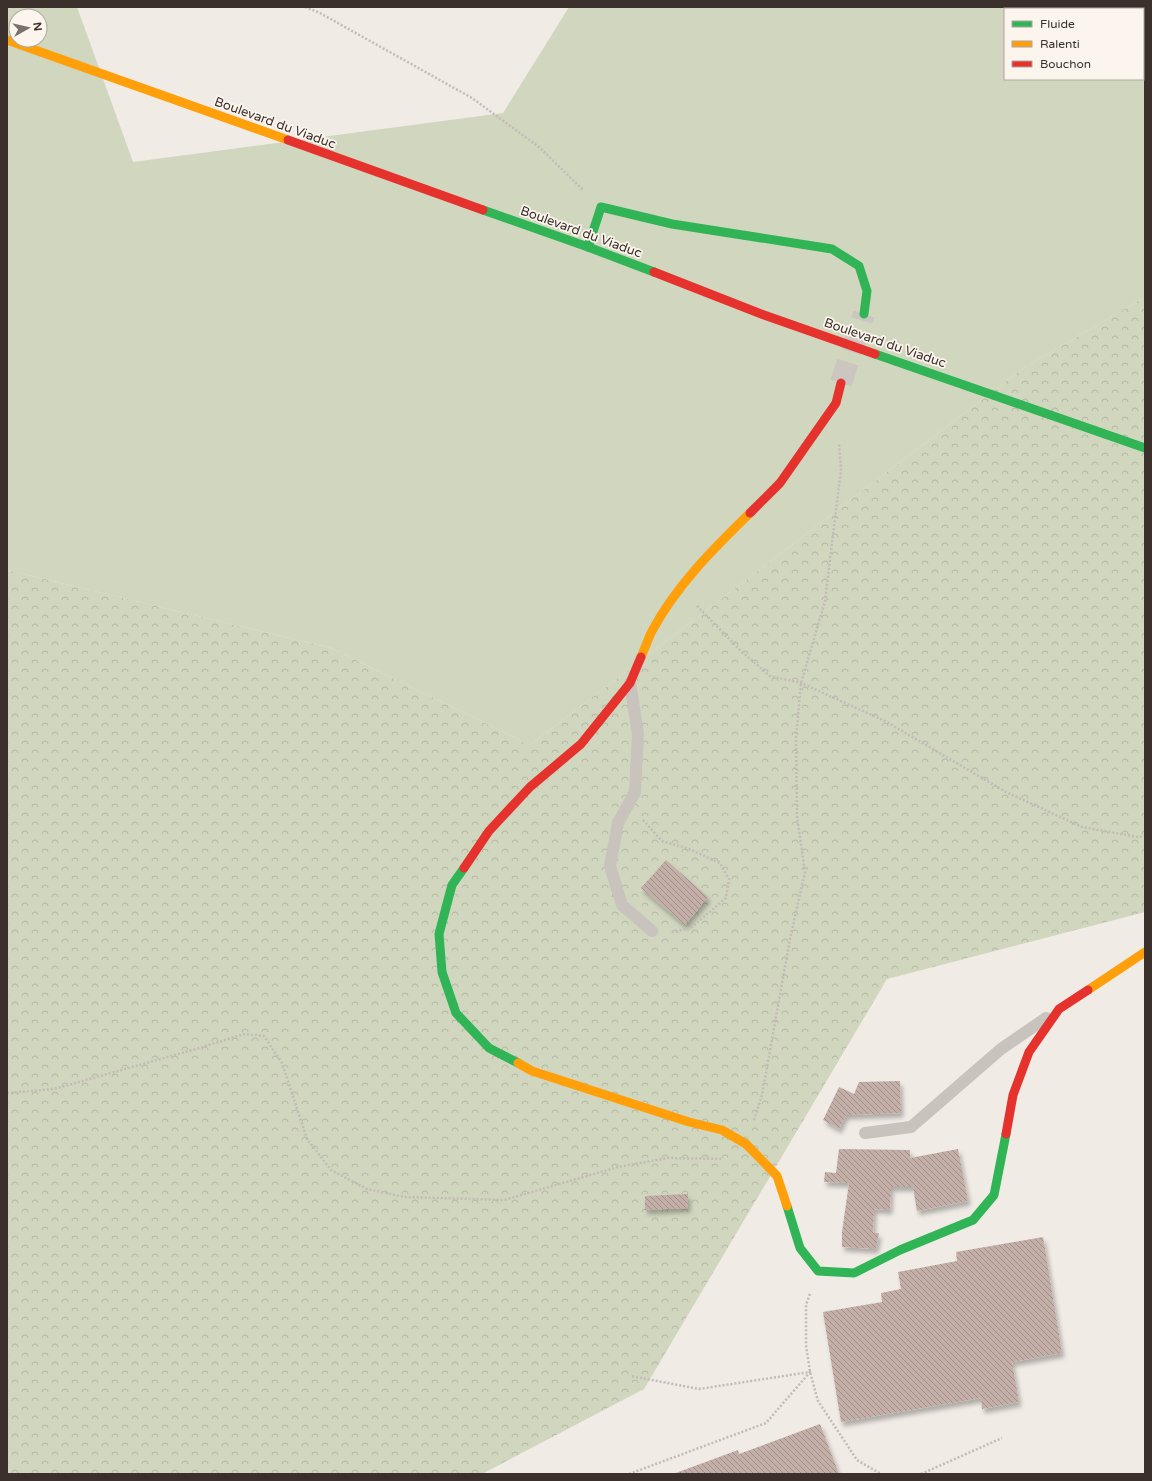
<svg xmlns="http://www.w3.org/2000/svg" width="1152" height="1481" font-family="'Varela Round',sans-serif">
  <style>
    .green { fill: #d1d6bf; fill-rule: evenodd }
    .forest { fill: url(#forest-crowns) }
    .building { fill: url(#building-back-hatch); filter: url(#shadow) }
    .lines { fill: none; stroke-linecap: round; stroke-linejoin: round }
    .secondary-tunnel { stroke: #ccc6c0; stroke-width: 22; stroke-dasharray: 22 11; stroke-linecap: butt }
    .path { stroke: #c2bbb6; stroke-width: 2.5; stroke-dasharray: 2 2; stroke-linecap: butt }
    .lane { stroke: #c9c3be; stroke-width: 12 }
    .fast { stroke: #30b455; stroke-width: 9 }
    .slow { stroke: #ff9f0a; stroke-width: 9 }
    .jam { stroke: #e5322d; stroke-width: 9 }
    .labels { text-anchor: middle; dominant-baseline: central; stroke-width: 3.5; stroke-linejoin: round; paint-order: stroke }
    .street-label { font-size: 13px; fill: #3b302b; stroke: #fbf5ee }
  </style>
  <defs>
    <pattern id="forest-crowns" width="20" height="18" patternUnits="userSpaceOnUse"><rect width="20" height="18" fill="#d1d6bf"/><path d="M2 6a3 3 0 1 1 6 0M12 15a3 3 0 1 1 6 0" fill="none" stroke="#b4b8a4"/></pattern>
    <pattern id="building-back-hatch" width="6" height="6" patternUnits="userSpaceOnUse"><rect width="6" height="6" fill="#c3afa7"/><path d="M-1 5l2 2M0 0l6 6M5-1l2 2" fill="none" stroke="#a08f88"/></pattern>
    <filter id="shadow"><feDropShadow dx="2.5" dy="4.5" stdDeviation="2" flood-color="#0004"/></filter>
  </defs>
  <rect width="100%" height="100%" fill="#f0ebe5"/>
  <path class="green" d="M7,7H77L133,162L503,113L569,7H1145V297L1022,369L530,745L331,648L7,570ZM1005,9H1143V79H1005ZM16,16H40V40H16Z"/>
  <polygon class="forest" points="1145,297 1145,912 887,979 644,1389 482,1474 7,1474 7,570 331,648 530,745 1022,369"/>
  <g class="building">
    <polygon points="666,860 708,897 685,925 641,888"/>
    <polygon points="900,1081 901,1113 846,1115 839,1129 823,1120 839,1087 854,1094 859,1082"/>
    <polygon points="839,1149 910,1150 910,1158 958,1149 968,1201 917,1211 913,1187 891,1187 890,1210 874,1209 873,1233 879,1233 876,1249 842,1247 842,1232 849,1183 824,1182 825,1172 836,1173"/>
    <polygon points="688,1194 688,1208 645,1210 645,1196"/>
    <polygon points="1043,1237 1062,1353 1012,1362 1019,1402 982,1409 981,1398 841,1422 823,1312 882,1302 881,1293 901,1289 898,1272 957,1261 956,1252"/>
    <polygon points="820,1424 839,1474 673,1474 738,1450 739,1454"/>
  </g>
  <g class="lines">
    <polyline class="secondary-tunnel" points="841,383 864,314"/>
    <g class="path">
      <polyline points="305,7 320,13 472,98 539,147 583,190"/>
      <polyline points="697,606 740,650 770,676 801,683 885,721 1006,792 1082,827 1138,837 1145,836"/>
      <polyline points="643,820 662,841 689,849 720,863 729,879 726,898 691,928 672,932"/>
      <polyline points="7,1093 54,1089 196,1049 244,1034 264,1036 282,1063 307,1139 331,1170 367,1189 405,1197 504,1200 618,1167 668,1158 722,1159"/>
      <polyline points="754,1120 762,1095 790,939 805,872 797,817 796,738 801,683 825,601 841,469 839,444"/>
      <polyline points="810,1294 806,1305 806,1345 810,1372 818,1401 857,1460 881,1474"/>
      <polyline points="629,1474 766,1423 810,1372 699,1389 631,1376"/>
      <polyline points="921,1474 1002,1438"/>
    </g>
    <g class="lane">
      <polyline points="630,683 638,734 635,792 618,823 610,866 622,905 652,931"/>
      <polyline points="865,1133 911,1127 1001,1049 1046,1018"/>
    </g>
    <g class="fast">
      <polyline points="483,210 588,247 654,272"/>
      <polyline points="588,247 601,207 672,224 832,249 859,266 867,291 864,314"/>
      <polyline points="875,354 1145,448"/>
      <polyline points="464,868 452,885 439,934 442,972 456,1013 489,1048 518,1063"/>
      <polyline points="787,1206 800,1248 818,1271 854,1273 900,1250 973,1220 994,1195 1006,1134"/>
    </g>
    <g class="slow">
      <polyline points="7,40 288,140"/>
      <path d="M641,657C645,648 648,639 652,631C676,586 714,548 750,513"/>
      <polyline points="1088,990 1145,952"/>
      <polyline points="518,1063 532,1071 689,1122 722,1130 746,1144 777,1176 787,1206"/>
    </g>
    <g class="jam">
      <polyline points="288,140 483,210"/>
      <polyline points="654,272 764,315 875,354"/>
      <polyline points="750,513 780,483 836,403 841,383"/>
      <polyline points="464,868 489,831 530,787 581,744 630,683 641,657"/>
      <polyline points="1006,1134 1013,1095 1029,1052 1059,1009 1088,990"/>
    </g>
  </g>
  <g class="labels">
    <g class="street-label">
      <text transform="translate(275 123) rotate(20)">Boulevard du Viaduc</text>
      <text transform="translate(581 232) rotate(20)">Boulevard du Viaduc</text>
      <text transform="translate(885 343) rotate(19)">Boulevard du Viaduc</text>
    </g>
  </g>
  <rect width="1152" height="1481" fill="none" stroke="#3b302b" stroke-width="16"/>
  <rect x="1004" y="8" width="140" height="72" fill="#fbf5ee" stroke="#aea6a0"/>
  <rect x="1012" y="21" width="20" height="6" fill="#30b455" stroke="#aea6a0"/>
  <text x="1040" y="28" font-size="12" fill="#3b302b">Fluide</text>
  <rect x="1012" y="41" width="20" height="6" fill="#ff9f0a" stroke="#aea6a0"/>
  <text x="1040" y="48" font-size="12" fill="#3b302b">Ralenti</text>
  <rect x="1012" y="61" width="20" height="6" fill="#e5322d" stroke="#aea6a0"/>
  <text x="1040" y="68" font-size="12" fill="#3b302b">Bouchon</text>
  <g transform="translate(28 28) rotate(82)"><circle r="19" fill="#fbf5ee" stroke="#aea6a0"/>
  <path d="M0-3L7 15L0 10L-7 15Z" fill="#7a716c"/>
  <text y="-6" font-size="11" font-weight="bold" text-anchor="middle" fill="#3b302b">N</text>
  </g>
</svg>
